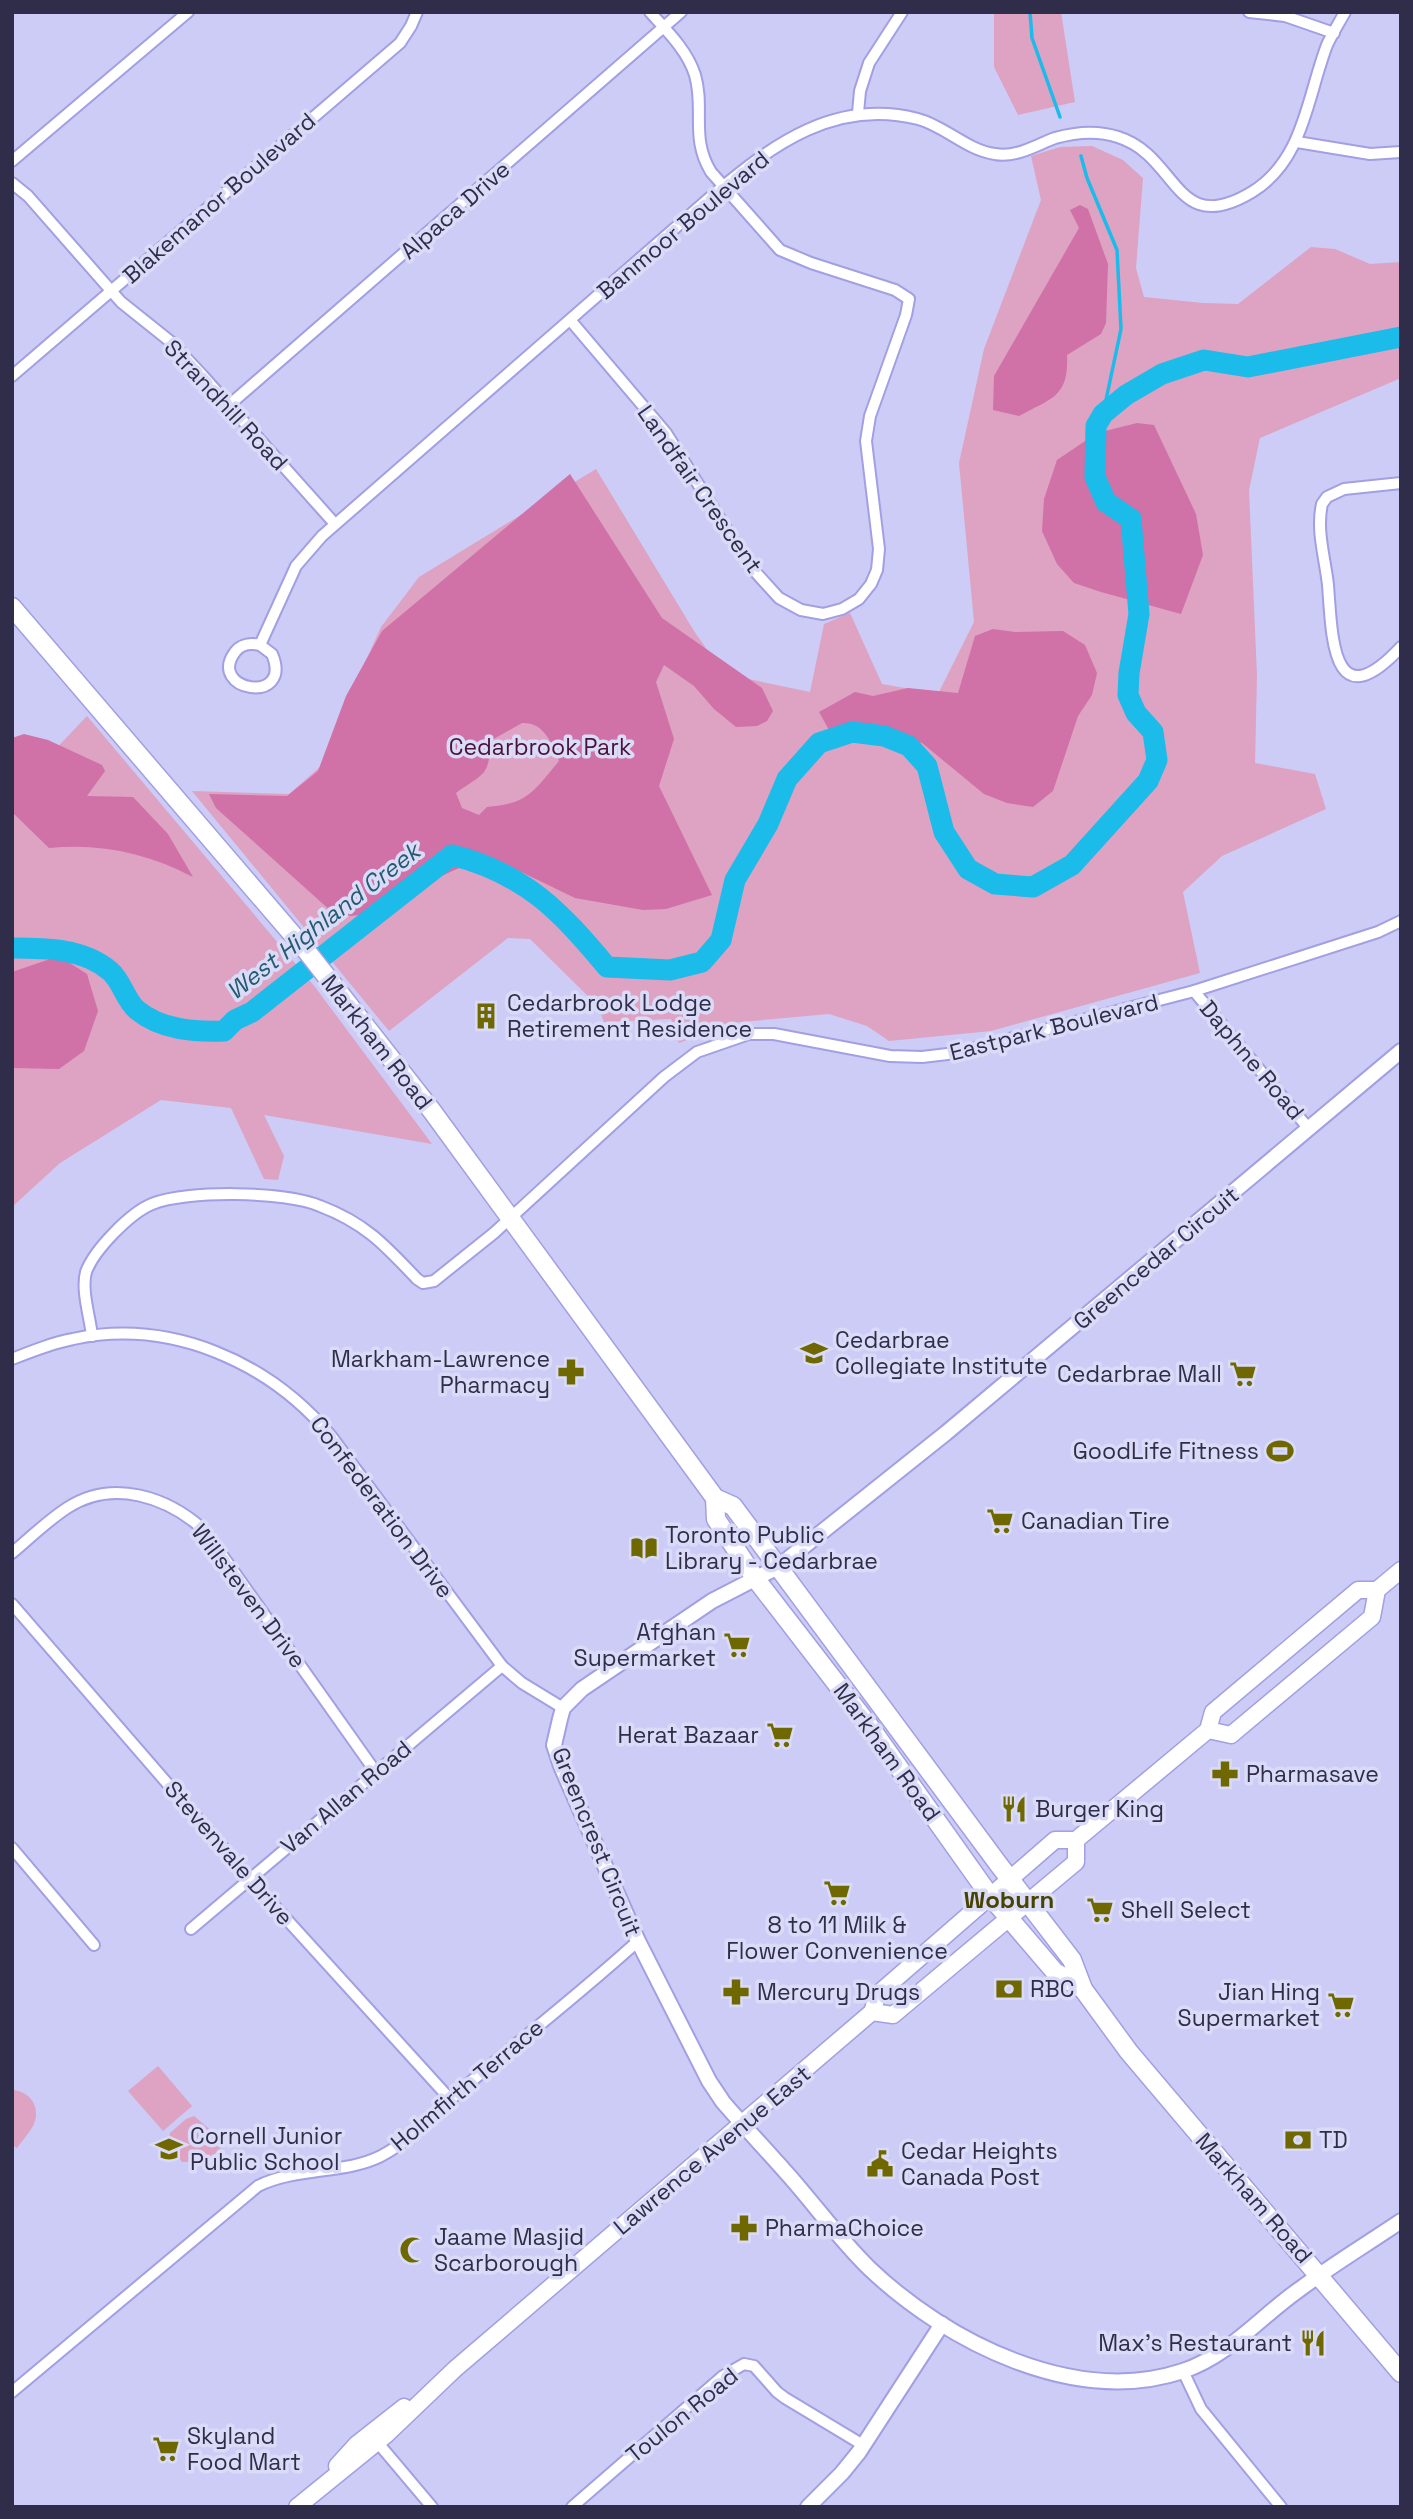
<svg xmlns="http://www.w3.org/2000/svg" width="1413" height="2519" font-family="'Space Grotesk',sans-serif">
  <style>
    .green { fill: #dea2c3 }
    .forest { fill: #d071a8; fill-rule: evenodd }
    .lines { fill: none; stroke-linecap: round; stroke-linejoin: round }
    .stream { stroke: #1bbbea; stroke-width: 3.5 }
    .river { stroke: #1bbbea; stroke-width: 21 }
    .minor-casing { stroke: #a29fe2; stroke-width: 14 }
    .tertiary-casing { stroke: #a29fe2; stroke-width: 18 }
    .secondary-casing { stroke: #a29fe2; stroke-width: 19 }
    .primary-casing { stroke: #a29fe2; stroke-width: 21 }
    .minor { stroke: #fff; stroke-width: 10 }
    .tertiary { stroke: #fff; stroke-width: 14 }
    .secondary { stroke: #fff; stroke-width: 16 }
    .primary { stroke: #fff; stroke-width: 18 }
    .labels { text-anchor: middle; dominant-baseline: central; stroke-width: 7; stroke-linejoin: round; paint-order: stroke }
    .street-label { font-size: 23px; fill: #2f2d49; stroke: #dadbf7 }
    .park-label { font-size: 23px; fill: #4c1137; stroke: #dadbf7 }
    .poi-label { font-size: 23px; fill: #2f2d49; stroke: #dadbf7; text-anchor: start }
    .water-label { font-size: 24px; font-style: italic; fill: #245b70; stroke: #dadbf7 }
    .neighbourhood-label { font-size: 24px; font-weight: bold; fill: #484300; stroke: #dadbf7 }
  </style>
  <rect width="100%" height="100%" fill="#ccccf6"/>
  <g class="green">
    <polygon points="994,12 1061,12 1075,102 1018,115 994,67"/>
    <polygon points="1092,146 1123,160 1143,178 1136,268 1144,297 1203,303 1238,304 1311,247 1335,249 1370,264 1401,262 1401,378 1260,438 1249,490 1257,676 1255,763 1315,774 1326,809 1222,856 1183,892 1200,973 991,1031 889,1041 867,1026 829,1014 730,1023 679,1043 671,1019 604,1022 597,1005 530,939 508,938 389,1031 192,791 289,794 321,766 348,700 381,627 419,577 596,469 694,631 724,674 810,692 824,624 850,613 882,684 938,694 974,622 959,463 984,349 1041,200 1031,156 1060,147"/>
    <polygon points="87,716 315,987 432,1144 264,1115 284,1156 278,1180 264,1179 231,1108 161,1100 60,1163 12,1207 12,762 31,775"/>
    <polygon points="158,2066 192,2106 163,2131 128,2091"/>
    <path d="M12,2090C30,2091 41,2107 34,2124C30,2132 22,2141 17,2148L12,2145Z"/>
    <polygon points="194,2116 221,2139 222,2147 207,2161 182,2162 169,2145 170,2133 186,2119"/>
  </g>
  <g class="forest">
    <path d="M1080,205L1088,209L1108,264L1106,323L1101,334L1067,355C1069,397 1052,398 1019,416L993,410L994,376L1079,228L1070,210Z"/>
    <polygon points="1137,423 1154,425 1196,514 1203,555 1181,614 1101,592 1074,583 1057,564 1042,531 1044,499 1057,460 1097,433"/>
    <path d="M570,474L662,618L762,688L773,711L767,721L757,726L736,727L714,709L694,686L664,665L656,682L674,739L659,786L712,895L666,909L643,910L575,898L513,868L468,864L437,878L373,914L349,916L332,912L216,808L209,794L287,796L318,771L346,696L382,631ZM522,723C544,722 551,742 559,761C534,791 528,804 487,807L479,815L462,808L456,793C483,773 490,777 490,741Z"/>
    <polygon points="993,629 1015,632 1063,631 1085,645 1097,673 1092,695 1078,716 1053,791 1033,807 1007,803 984,794 922,743 903,737 843,737 829,730 819,712 855,692 873,696 908,688 958,693 975,636"/>
    <path d="M24,734L48,740L102,765L105,771L87,796L133,797L168,834L193,877C147,853 101,843 49,848L12,812V738Z"/>
    <polygon points="59,956 87,974 98,1011 84,1051 59,1069 12,1068 12,972"/>
  </g>
  <g class="lines">
    <g class="stream">
      <polyline points="1030,12 1032,38 1060,117"/>
      <polyline points="1081,156 1087,178 1117,250 1121,329 1103,414"/>
    </g>
    <path class="river" d="M12,948C45,948 83,948 110,971C122,981 125,1000 137,1010C161,1030 195,1032 224,1031L235,1020L252,1012L452,855C526,874 560,911 607,967L670,970L702,962L721,940L735,880L768,824L787,779L819,743L852,732L884,736L909,746L927,766L944,832L968,869L995,884L1033,887L1072,865L1148,781L1157,760L1153,732L1136,713L1128,695L1129,673L1139,614L1131,519L1106,502L1095,477L1096,426L1103,414L1126,395L1162,374L1204,360L1248,367L1401,337"/>
    <g class="minor-casing">
      <g id="minor">
        <polyline points="1249,12 1285,16 1334,33"/>
        <polyline points="858,113 860,91 869,63 902,12"/>
        <polyline points="1297,142 1370,154 1401,152"/>
        <polyline points="12,161 188,12"/>
        <polyline points="12,183 28,196 121,302 171,342 203,376 335,524"/>
        <path d="M571,321L666,433L749,565L779,598L801,610L823,614L842,609L859,599L871,584L877,570L879,549L866,441L870,416L906,315L909,299L895,290L811,263L780,250L711,172C690,138 705,109 695,75C687,50 667,31 650,12"/>
        <polyline points="12,376 400,43 411,26 417,12"/>
        <polyline points="228,406 681,12"/>
        <path d="M1401,483L1344,489L1327,497L1322,504C1316,530 1325,558 1328,585C1332,637 1332,721 1401,647"/>
        <path d="M260,645L272,654C294,706 206,691 235,652C241,644 251,643 260,645L296,566L322,536L714,194C773,144 836,98 918,119C945,126 966,150 995,154C1016,158 1036,145 1055,138C1076,132 1097,130 1118,137C1179,156 1174,239 1252,192C1304,160 1307,97 1327,45C1332,34 1339,23 1345,12"/>
        <polyline points="1194,991 1309,1129"/>
        <path d="M92,1336C90,1317 81,1290 86,1272C94,1250 130,1213 152,1204C186,1190 285,1191 320,1206C365,1223 385,1245 417,1279L423,1283L434,1281L494,1233L664,1077L697,1052L749,1034H774L890,1056L922,1057L956,1053L1194,991L1378,932L1401,921"/>
        <path d="M12,1359C32,1351 52,1343 73,1339C171,1318 269,1362 331,1436L502,1666L522,1683L563,1708"/>
        <path d="M12,1553C30,1538 47,1521 67,1508C113,1478 168,1497 205,1531L375,1771"/>
        <polyline points="12,1604 250,1879 450,2099"/>
        <polyline points="12,1848 94,1945"/>
        <polyline points="191,1929 502,1666"/>
        <polyline points="1183,2371 1201,2409 1281,2507"/>
        <path d="M12,2392L258,2186C296,2167 346,2174 381,2156C414,2139 439,2108 467,2085C524,2037 583,1991 638,1941"/>
        <polyline points="373,2437 432,2507"/>
        <polyline points="572,2507 723,2376 744,2364 754,2366 777,2392 785,2398 863,2445"/>
      </g>
    </g>
    <g class="tertiary-casing">
      <g id="tertiary">
        <path d="M1401,1051L946,1433L778,1567L712,1601L582,1689L563,1708L560,1719L554,1745L561,1766L638,1941L709,2081L723,2102C747,2130 773,2157 797,2185C821,2213 843,2243 870,2269C947,2342 1075,2407 1183,2371C1230,2355 1261,2316 1300,2289C1332,2265 1367,2244 1401,2221"/>
        <polyline points="808,2507 842,2473 859,2452 942,2324"/>
      </g>
    </g>
    <g class="secondary-casing">
      <g id="secondary">
        <polyline points="1208,1730 1231,1735 1372,1617 1377,1590 1401,1570"/>
        <polyline points="872,2012 893,2015 1076,1862 1076,1840"/>
        <polyline points="337,2466 357,2444 404,2407"/>
        <polyline points="297,2507 387,2434 455,2369 872,2012 878,1994 1055,1840 1076,1840 1208,1730 1213,1712 1358,1590 1377,1590"/>
      </g>
    </g>
    <g class="primary-casing">
      <g id="primary">
        <polyline points="12,607 305,949 432,1111 715,1498 733,1506 999,1865 1072,1960 1083,1989 1129,2052 1401,2373"/>
        <polyline points="715,1498 716,1519 755,1578 870,1727 990,1896 1055,1972 1083,1989"/>
      </g>
    </g>
    <use href="#minor" class="minor"/>
    <use href="#tertiary" class="tertiary"/>
    <use href="#secondary" class="secondary"/>
    <use href="#primary" class="primary"/>
  </g>
  <defs>
    <g id="building-bare" transform="scale(2.1)"><path d="M-4-6H4V6H1V3H-1V6H-4ZM-2.5-4.3h1.7v1.8h-1.7ZM.8-4.3h1.7v1.8H.8ZM-2.5-1h1.7V.8h-1.7ZM.8-1h1.7V.8H.8Z" fill="#6f6800" stroke="#dadbf7" stroke-width="2.5" paint-order="stroke"/></g>
    <g id="school-bare" transform="scale(2.1)"><path d="M0-5L7-2L0 1L-7-2ZM-4 1L0 2.5L4 1V4Q0 6-4 4Z" fill="#6f6800" stroke="#dadbf7" stroke-width="2.5" paint-order="stroke"/></g>
    <g id="pharmacy-bare" transform="scale(2.1)"><path d="M-2-6h4v4h4v4h-4v4h-4v-4h-4v-4h4Z" fill="#6f6800" stroke="#dadbf7" stroke-width="2.5" paint-order="stroke"/></g>
    <g id="supermarket-bare" transform="scale(2.1)"><path d="M-6-5.5h2.5l.6 2H6L4.5 2H-2.5L-4.4-4H-6ZM-1.5 3.2a1.3 1.3 0 1 0 .1 0ZM3 3.2a1.3 1.3 0 1 0 .1 0Z" fill="#6f6800" stroke="#dadbf7" stroke-width="2.5" paint-order="stroke"/></g>
    <g id="stadium-bare" transform="scale(2.1)"><path d="M0-5a6.5 5 0 1 0 0 10a6.5 5 0 1 0 0-10ZM-3.5-1.8h7v3.6h-7Z" fill="#6f6800" stroke="#dadbf7" stroke-width="2.5" paint-order="stroke"/></g>
    <g id="library-bare" transform="scale(2.1)"><path d="M-6-4Q-3-5.5-.7-3.5V5Q-3 3-6 4ZM6-4Q3-5.5 .7-3.5V5Q3 3 6 4Z" fill="#6f6800" stroke="#dadbf7" stroke-width="2.5" paint-order="stroke"/></g>
    <g id="restaurant-bare" transform="scale(2.1)"><path d="M-5-6h1v4h1v-4h1v4h1v-4h1v5L-1.5 .5V6h-2V.5L-5-1ZM5-6V6H3V1.5H1.5Q1.5-4 5-6Z" fill="#6f6800" stroke="#dadbf7" stroke-width="2.5" paint-order="stroke"/></g>
    <g id="bank-bare" transform="scale(2.1)"><path d="M-6-4H6V4H-6ZM0-2.3a2.3 2.3 0 1 0 0 4.6a2.3 2.3 0 1 0 0-4.6Z" fill="#6f6800" stroke="#dadbf7" stroke-width="2.5" paint-order="stroke"/></g>
    <g id="civic-bare" transform="scale(2.1)"><path d="M-.6-6.5H3V-4.5H.6V-3L4-1V1h2V6H-6V1h2V-1L-.6-3ZM-1.2 2.5V6h2.4V2.5Z" fill="#6f6800" stroke="#dadbf7" stroke-width="2.5" paint-order="stroke"/></g>
    <g id="mosque-bare" transform="scale(2.1)"><path d="M3.5-4.9A6 6 0 1 0 3.5 4.9A5 5 0 1 1 3.5-4.9Z" fill="#6f6800" stroke="#dadbf7" stroke-width="2.5" paint-order="stroke"/></g>
  </defs>
  <g fill-rule="evenodd">
    <use href="#building-bare" x="486" y="1016"/>
    <use href="#school-bare" x="814" y="1353"/>
    <use href="#pharmacy-bare" x="571" y="1372"/>
    <use href="#supermarket-bare" x="1243" y="1374"/>
    <use href="#stadium-bare" x="1280" y="1451"/>
    <use href="#supermarket-bare" x="1000" y="1521"/>
    <use href="#library-bare" x="644" y="1548"/>
    <use href="#supermarket-bare" x="737" y="1645"/>
    <use href="#supermarket-bare" x="780" y="1735"/>
    <use href="#pharmacy-bare" x="1225" y="1774"/>
    <use href="#restaurant-bare" x="1014" y="1809"/>
    <use href="#supermarket-bare" x="837" y="1893"/>
    <use href="#supermarket-bare" x="1100" y="1910"/>
    <use href="#bank-bare" x="1009" y="1989"/>
    <use href="#pharmacy-bare" x="736" y="1992"/>
    <use href="#supermarket-bare" x="1341" y="2005"/>
    <use href="#bank-bare" x="1298" y="2140"/>
    <use href="#school-bare" x="169" y="2149"/>
    <use href="#civic-bare" x="880" y="2164"/>
    <use href="#pharmacy-bare" x="744" y="2228"/>
    <use href="#mosque-bare" x="413" y="2250"/>
    <use href="#restaurant-bare" x="1313" y="2343"/>
    <use href="#supermarket-bare" x="166" y="2449"/>
  </g>
  <g class="labels">
    <g class="street-label">
      <text transform="translate(219 198) rotate(-41)">Blakemanor Boulevard</text>
      <text transform="translate(455 210) rotate(-41)">Alpaca Drive</text>
      <text transform="translate(683 225) rotate(-40)">Banmoor Boulevard</text>
      <text transform="translate(226 405) rotate(47)">Strandhill Road</text>
      <text transform="translate(700 489) rotate(55)">Landfair Crescent</text>
      <text transform="translate(1054 1027) rotate(-14)">Eastpark Boulevard</text>
      <text transform="translate(377 1042) rotate(52)">Markham Road</text>
      <text transform="translate(1252 1060) rotate(50)">Daphne Road</text>
      <text transform="translate(1156 1258) rotate(-40)">Greencedar Circuit</text>
      <text transform="translate(382 1507) rotate(53)">Confederation Drive</text>
      <text transform="translate(249 1596) rotate(53)">Willsteven Drive</text>
      <text transform="translate(887 1752) rotate(54)">Markham Road</text>
      <text transform="translate(346 1797) rotate(-40)">Van Allan Road</text>
      <text transform="translate(597 1842) rotate(68)">Greencrest Circuit</text>
      <text transform="translate(229 1853) rotate(49)">Stevenvale Drive</text>
      <text transform="translate(467 2085) rotate(-40)">Holmfirth Terrace</text>
      <text transform="translate(712 2150) rotate(-40)">Lawrence Avenue East</text>
      <text transform="translate(1254 2198) rotate(49)">Markham Road</text>
      <text transform="translate(682 2415) rotate(-39)">Toulon Road</text>
    </g>
    <g class="park-label">
      <text x="540" y="747">Cedarbrook Park</text>
    </g>
    <g class="poi-label">
      <text x="507" y="1003">Cedarbrook Lodge<tspan x="507" dy="26">Retirement Residence</tspan></text>
      <text x="835" y="1340">Cedarbrae<tspan x="835" dy="26">Collegiate Institute</tspan></text>
      <text x="550" y="1359" text-anchor="end">Markham-Lawrence<tspan x="550" dy="26">Pharmacy</tspan></text>
      <text x="1222" y="1374" text-anchor="end">Cedarbrae Mall</text>
      <text x="1259" y="1451" text-anchor="end">GoodLife Fitness</text>
      <text x="1021" y="1521">Canadian Tire</text>
      <text x="665" y="1535">Toronto Public<tspan x="665" dy="26">Library - Cedarbrae</tspan></text>
      <text x="716" y="1632" text-anchor="end">Afghan<tspan x="716" dy="26">Supermarket</tspan></text>
      <text x="759" y="1735" text-anchor="end">Herat Bazaar</text>
      <text x="1246" y="1774">Pharmasave</text>
      <text x="1035" y="1809">Burger King</text>
      <text x="1121" y="1910">Shell Select</text>
      <text x="837" y="1925" text-anchor="middle">8 to 11 Milk &amp;<tspan x="837" dy="26">Flower Convenience</tspan></text>
      <text x="1030" y="1989">RBC</text>
      <text x="757" y="1992">Mercury Drugs</text>
      <text x="1320" y="1992" text-anchor="end">Jian Hing<tspan x="1320" dy="26">Supermarket</tspan></text>
      <text x="190" y="2136">Cornell Junior<tspan x="190" dy="26">Public School</tspan></text>
      <text x="1319" y="2140">TD</text>
      <text x="901" y="2151">Cedar Heights<tspan x="901" dy="26">Canada Post</tspan></text>
      <text x="765" y="2228">PharmaChoice</text>
      <text x="434" y="2237">Jaame Masjid<tspan x="434" dy="26">Scarborough</tspan></text>
      <text x="1292" y="2343" text-anchor="end">Max's Restaurant</text>
      <text x="187" y="2436">Skyland<tspan x="187" dy="26">Food Mart</tspan></text>
    </g>
    <g class="water-label">
      <text transform="translate(323 921) rotate(-38)">West Highland Creek</text>
    </g>
    <g class="neighbourhood-label">
      <text x="1009" y="1899">Woburn</text>
    </g>
  </g>
  <rect width="1413" height="2519" fill="none" stroke="#2f2d49" stroke-width="28"/>
</svg>
